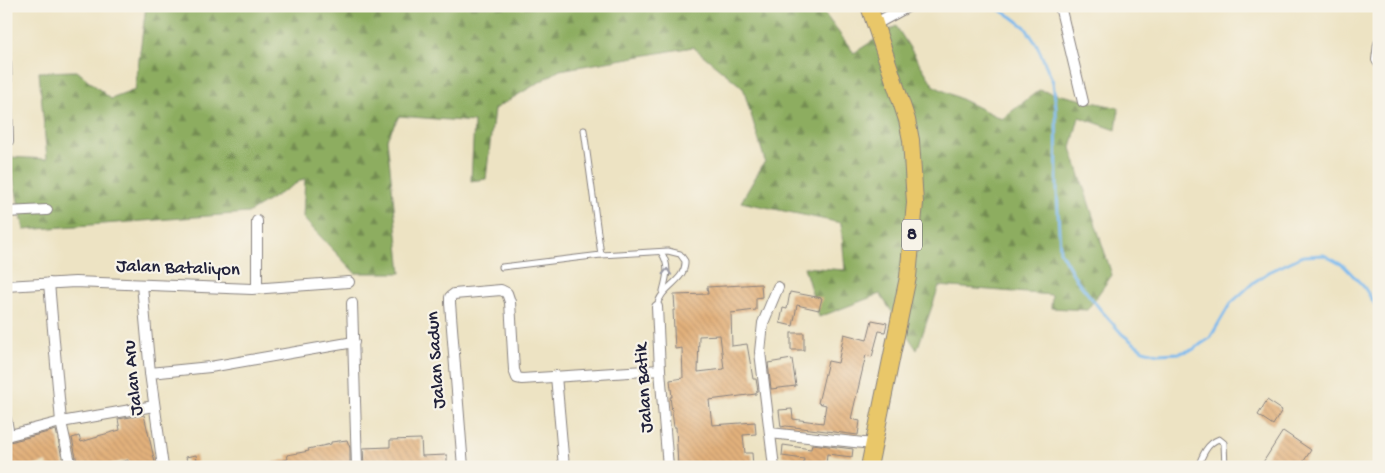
<svg xmlns="http://www.w3.org/2000/svg" width="1385" height="473" font-family="'Gochi Hand',sans-serif">
  <style>
    .forest { fill: url(#forest-firs); stroke: #58684e }
    .lines { fill: none; stroke-linecap: round; stroke-linejoin: round }
    .stream { stroke: #7bb9ee; stroke-width: 3 }
    .building { fill: url(#building-back-hatch); fill-rule: evenodd }
    .service-casing { stroke: #88827f; stroke-width: 7 }
    .minor-casing { stroke: #88827f; stroke-width: 12 }
    .tertiary-casing { stroke: #88827f; stroke-width: 13 }
    .trunk-casing { stroke: #88827f; stroke-width: 18 }
    .service { stroke: #fff; stroke-width: 5 }
    .minor { stroke: #fff; stroke-width: 10 }
    .tertiary { stroke: #fff; stroke-width: 11 }
    .trunk { stroke: #e9c769; stroke-width: 16 }
    .oneway { stroke: #9c9ca7 }
    .labels { text-anchor: middle; dominant-baseline: central; stroke-width: 4.5; stroke-linejoin: round; paint-order: stroke }
    .shield { fill: #f7f3e8; stroke: #62616f; stroke-width: 1 }
    .shield-label { font-size: 18px; font-weight: bold; fill: #22223b }
    .street-label { font-size: 19px; fill: #22223b; stroke: #f7f3e8 }
  </style>
  <defs>
    <pattern id="forest-firs" width="22" height="20" patternUnits="userSpaceOnUse" patternTransform="scale(1.25)"><rect width="22" height="20" fill="#8dad61"/><path d="M5 1l3.5 6h-7zM16 11l3.5 6h-7z" fill="#738c51"/></pattern>
    <pattern id="building-back-hatch" width="6" height="6" patternUnits="userSpaceOnUse" patternTransform="scale(1.25)"><rect width="6" height="6" fill="#e2b17c"/><path d="M-1 5l2 2M0 0l6 6M5-1l2 2" fill="none" stroke="#c2986c"/></pattern>
  </defs>
  <rect width="100%" height="100%" fill="#f7f3e8"/>
  <filter id="ink" filterUnits="userSpaceOnUse"><feTurbulence type="fractalNoise" baseFrequency=".02" numOctaves="2"/><feDisplacementMap in="SourceGraphic" scale="10" xChannelSelector="R" yChannelSelector="G"/><feConvolveMatrix kernelMatrix="1 2 1 2 8 2 1 2 1" color-interpolation-filters="sRGB"/></filter>
  <filter id="wash" filterUnits="userSpaceOnUse"><feTurbulence type="fractalNoise" baseFrequency=".0096" numOctaves="4" result="noise"/><feDisplacementMap in="SourceGraphic" scale="20" xChannelSelector="R" yChannelSelector="G"/><feGaussianBlur stdDeviation="1.12" result="paint"/><feColorMatrix in="noise" values="0 0 0 0 0 0 0 0 0 0 0 0 0 0 0 0 0 1.4 0 .05"/><feComposite in="paint" operator="in"/></filter>
  <g filter="url(#wash)">
    <rect width="100%" height="100%" fill="#ede3c3"/>
    <polygon class="forest" points="146,6 819,6 854,53 896,26 934,86 1002,119 1039,90 1119,108 1116,130 1079,117 1071,148 1112,275 1087,310 1051,308 1052,295 939,286 917,350 880,294 819,317 804,267 845,270 841,223 741,202 765,161 743,88 693,47 560,70 494,109 486,179 471,181 474,122 399,116 387,139 401,273 355,273 303,218 305,178 248,213 24,230 9,157 47,159 39,72 77,71 111,99 135,90"/>
    <g class="lines">
      <polyline class="stream" points="993,6 1012,17 1025,27 1037,45 1053,82 1056,107 1057,191 1060,251 1076,279 1100,309 1122,334 1135,344 1143,350 1158,354 1179,353 1192,350 1210,338 1230,304 1254,282 1269,272 1303,256 1324,255 1344,266 1364,287 1376,306 1379,307"/>
    </g>
    <g id="blocks">
      <g class="building">
        <path d="M761,284L762,297L756,298V310L731,313L732,346L747,344L753,379H756L758,391L756,392V394L709,400L712,425L755,422L756,434L743,435L745,453H752L753,467H678L676,427H674L670,397H672L670,380L683,378L682,348L675,349L673,310H675L674,295L708,294L707,287ZM720,335L724,369L698,372L699,336Z"/>
        <polygon points="790,292 822,298 819,310 797,305 793,326 780,323 783,308 787,309"/>
        <polygon points="872,320 887,323 885,332 879,331 872,357 866,355 851,419 860,421 858,435 786,426 781,427 779,410 792,409 793,419 823,423 826,405 818,403 828,361 838,363 844,334 867,340"/>
        <rect x="791" y="333" width="13" height="17"/>
        <polygon points="792,359 796,386 771,389 768,363"/>
        <polygon points="1267,400 1282,410 1273,425 1258,415"/>
        <polygon points="144,415 156,467 130,467 128,460 100,467 78,467 72,438 79,436 81,442 98,437 98,436 120,430 118,419"/>
        <polygon points="56,430 64,467 48,467 47,462 29,467 9,467 6,456 6,443"/>
        <polygon points="1283,431 1311,450 1300,467 1260,467"/>
        <polygon points="421,439 422,456 447,455 447,467 364,467 363,448 390,447 390,440"/>
        <polygon points="347,440 350,448 350,466 272,467 272,463 288,459 287,455 309,451 308,449 331,444 331,442"/>
        <polygon points="812,444 853,449 852,457 827,454 826,467 803,467 804,459 782,456 783,445 811,449"/>
        <polygon points="196,455 198,467 188,467 186,457"/>
      </g>
    </g>
  </g>
  <g filter="url(#ink)">
    <use href="#blocks" fill-opacity="0" stroke="#88827f" stroke-width="1"/>
    <g class="lines">
      <g class="service-casing">
        <g id="service">
          <polyline points="584,130 601,255"/>
          <path d="M661,252C670,265 667,276 663,291"/>
          <path d="M502,267L601,255L668,251L680,254L685,261C686,282 660,286 657,307"/>
          <path d="M1198,467C1202,456 1207,443 1219,439L1224,443L1225,467"/>
        </g>
      </g>
      <g class="minor-casing">
        <g id="minor">
          <polyline points="1060,6 1083,102"/>
          <polyline points="1379,44 1377,60 1379,63"/>
          <polyline points="6,63 8,141"/>
          <polyline points="6,212 47,210"/>
          <polyline points="257,221 257,288"/>
          <polyline points="49,283 61,422 71,467"/>
          <polyline points="142,285 150,373 163,467"/>
          <polyline points="6,286 75,282 252,289 349,282"/>
          <polyline points="352,303 357,467"/>
          <polyline points="657,307 660,370 668,467"/>
          <polyline points="150,373 210,367 354,342"/>
          <polyline points="556,376 564,467"/>
          <polyline points="6,419 9,435"/>
          <polyline points="770,433 873,444"/>
          <polyline points="6,436 61,422 154,406"/>
          <polyline points="463,467 450,303 450,297 454,294 501,290 507,293 510,302 514,370 517,378 522,379 660,370"/>
          <polyline points="774,467 760,352 763,323 778,287"/>
        </g>
      </g>
      <g class="tertiary-casing">
        <polyline id="tertiary" points="875,24 908,6"/>
      </g>
      <g class="trunk-casing">
        <polyline id="trunk" points="869,6 907,120 911,140 915,203 908,277 869,467"/>
      </g>
      <use href="#service" class="service"/>
      <use href="#minor" class="minor"/>
      <use href="#tertiary" class="tertiary"/>
      <use href="#trunk" class="trunk"/>
    </g>
    <defs><path id="oneway-chevron" d="M-2-3.5L2.5 0L-2 3.5" fill="none" stroke-width="1.6" stroke-linecap="round" stroke-linejoin="round" transform="scale(1.25)"/></defs>
    <use class="oneway" href="#oneway-chevron" transform="translate(667 272) rotate(-87)"/>
  </g>
  <g class="labels">
    <rect class="shield" x="902" y="219.5" width="20" height="31" rx="4"/>
    <g class="shield-label">
      <text x="912" y="235">8</text>
    </g>
    <g class="street-label">
      <text transform="translate(178 269) rotate(2)">Jalan Bataliyon</text>
      <text transform="translate(437 360) rotate(-94)">Jalan Sadun</text>
      <text transform="translate(134 378) rotate(-96)">Jalan Aru</text>
      <text transform="translate(645 388) rotate(-94)">Jalan Batik</text>
    </g>
  </g>
  <rect width="1385" height="473" fill="none" stroke="#f7f3e8" stroke-width="25"/>
</svg>
